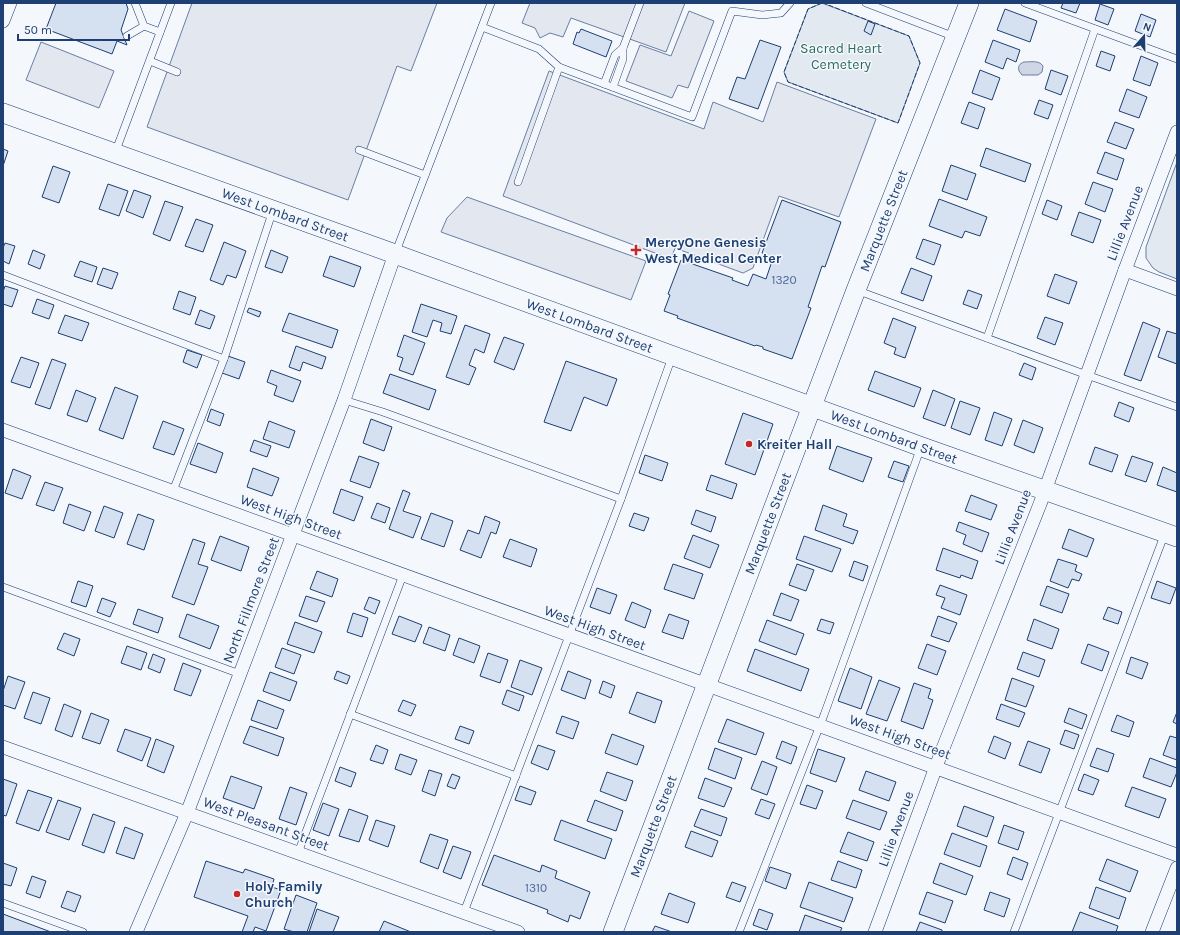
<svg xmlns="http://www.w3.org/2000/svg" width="1180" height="935" font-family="Karla,sans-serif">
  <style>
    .green { fill: #e3e9f0; stroke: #687fa3 }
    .parking { fill: #e3e8f0; stroke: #687fa3 }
    .water { fill: #cfd7e4; stroke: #687fa3 }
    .building { fill: #d5e0f0; stroke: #1d3f73 }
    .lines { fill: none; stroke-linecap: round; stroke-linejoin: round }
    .lane-casing { stroke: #1d3f73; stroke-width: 8 }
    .street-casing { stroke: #1d3f73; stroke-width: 14 }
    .secondary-casing { stroke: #1d3f73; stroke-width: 20 }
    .lane { stroke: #f4f7fb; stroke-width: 7 }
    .street { stroke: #f4f7fb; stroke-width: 13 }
    .secondary { stroke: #f4f7fb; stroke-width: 19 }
    .fence { stroke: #1d3f73; stroke-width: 1; stroke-dasharray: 5 2; stroke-linecap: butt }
    .poi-dot { fill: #c62828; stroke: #f4f7fb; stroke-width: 1.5 }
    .labels { text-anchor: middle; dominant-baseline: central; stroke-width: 3; stroke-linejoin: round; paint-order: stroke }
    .number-label { font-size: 12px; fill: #4b6792 }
    .park-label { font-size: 14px; fill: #2c6c60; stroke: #f4f7fb }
    .street-label { font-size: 14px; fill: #1d3f73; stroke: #f4f7fb }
    .poi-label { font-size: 14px; font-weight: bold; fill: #1d3f73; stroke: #f4f7fb; text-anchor: start }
  </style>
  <rect width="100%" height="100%" fill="#f4f7fb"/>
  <g class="green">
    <polygon points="822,3 909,36 920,63 898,123 788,82 784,72 808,9"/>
    <polygon points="1177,162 1177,279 1159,272 1153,268 1146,258 1146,247"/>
  </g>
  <g class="parking">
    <polygon points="192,3 437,3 411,71 397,66 348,200 147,127"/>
    <polygon points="530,3 685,3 666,52 571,18 563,37 550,33 540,38 535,28 522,23"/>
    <polygon points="689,11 714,21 688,88 678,85 672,98 626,81 640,45 671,56"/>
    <polygon points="41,42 114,71 99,108 26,80"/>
    <polygon points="549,71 704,129 713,102 763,122 777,82 876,119 839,217 779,196 753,268 743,273 675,248 671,259 503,196"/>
    <polygon points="467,197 646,261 631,300 441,232 447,218"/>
  </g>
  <path class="water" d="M1024,62C1031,62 1039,60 1043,66L1042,72L1038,75H1022L1019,71C1018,66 1019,64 1024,62Z"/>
  <g class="building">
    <polygon points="56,3 126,3 128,9 121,30 127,45 117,41 112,54 46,29"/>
    <polygon points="1063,3 1080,3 1076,13 1061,8"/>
    <polygon points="1100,4 1114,9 1108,25 1095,20"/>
    <polygon points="1005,9 1037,21 1030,42 997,30"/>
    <polygon points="1141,14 1156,20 1150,37 1135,31"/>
    <polygon points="868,21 875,24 871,35 864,31"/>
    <polygon points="581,29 612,41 606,57 573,44 577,32 579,33"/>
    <polygon points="760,40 781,47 758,109 729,99 737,77 745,79"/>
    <polygon points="993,40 1020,50 1016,62 1007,58 1003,69 985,62"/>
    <polygon points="1101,51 1115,56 1110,71 1096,66"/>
    <polygon points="1141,56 1158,63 1150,86 1133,80"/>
    <polygon points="980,70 1000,78 992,100 972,93"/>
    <polygon points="1051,70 1068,76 1061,95 1045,89"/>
    <polygon points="1127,89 1147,97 1139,118 1119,111"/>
    <polygon points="1039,100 1053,105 1048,119 1034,114"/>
    <polygon points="969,102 985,108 978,129 961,123"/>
    <polygon points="1115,122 1134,129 1126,149 1107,142"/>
    <polygon points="986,148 1031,164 1025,182 980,166"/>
    <polygon points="3,149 8,151 3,166"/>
    <polygon points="1105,152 1124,159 1117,180 1097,173"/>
    <polygon points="951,165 976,174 967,200 942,191"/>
    <polygon points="53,166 70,172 59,203 42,197"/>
    <polygon points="1093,182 1113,189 1105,212 1085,204"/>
    <polygon points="108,184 128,191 119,216 99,209"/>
    <polygon points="134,190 151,196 143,218 126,211"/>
    <polygon points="939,199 987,217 980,236 965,231 962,238 929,226"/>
    <polygon points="782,200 841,222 825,267 822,266 808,307 811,308 792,359 763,349 763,347 756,345 755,346 677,318 678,316 664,311 670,295 668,294 681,260 733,278 732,280 748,286 753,274 766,279 773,258 762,253"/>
    <polygon points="1047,200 1062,206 1057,220 1042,214"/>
    <polygon points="165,201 183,207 170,241 153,234"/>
    <polygon points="1079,212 1101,220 1093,243 1071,235"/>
    <polygon points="196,219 213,225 203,252 185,246"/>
    <polygon points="923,239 941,245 934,265 916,258"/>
    <polygon points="224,242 246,251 236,278 227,275 223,285 210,280"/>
    <polygon points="5,243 15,246 9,264 3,261 3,248"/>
    <polygon points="33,250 45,255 40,269 28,264"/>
    <polygon points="271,250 288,257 282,273 265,267"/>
    <polygon points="330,256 361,267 354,287 323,276"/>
    <polygon points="80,261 97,267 92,282 74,276"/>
    <polygon points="103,268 118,273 112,289 97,284"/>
    <polygon points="911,268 932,276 923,301 901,293"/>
    <polygon points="1055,274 1077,282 1069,304 1047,296"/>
    <polygon points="5,286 18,290 12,307 3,304 3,292"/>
    <polygon points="968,290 982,295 977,309 963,304"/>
    <polygon points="179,291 196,297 190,315 173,309"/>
    <polygon points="37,299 54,305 49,319 32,313"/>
    <polygon points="421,304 457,316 451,334 440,331 442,323 433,320 427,337 412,332"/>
    <polygon points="249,308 261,312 259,317 247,312"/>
    <polygon points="200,310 215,316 210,329 195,324"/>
    <polygon points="289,313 338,330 332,348 282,331"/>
    <polygon points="65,315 89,323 82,341 58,333"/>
    <polygon points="1045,317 1063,323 1055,345 1037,338"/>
    <polygon points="893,318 916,327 905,358 894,354 896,348 884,343"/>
    <polygon points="1143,322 1160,329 1141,381 1124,375"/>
    <polygon points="465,325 490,334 484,353 475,349 469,365 476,368 469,385 446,377"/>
    <polygon points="1167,331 1177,334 1177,364 1158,357"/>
    <polygon points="404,335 425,343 413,375 399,370 403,358 397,356"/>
    <polygon points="504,337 524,344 514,370 494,362"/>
    <polygon points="296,346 326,357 322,369 303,362 300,371 289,367"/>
    <polygon points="187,350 202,355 197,368 183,362"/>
    <polygon points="228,356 245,362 239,379 222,373"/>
    <polygon points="21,357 39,363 30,388 11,382"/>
    <polygon points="52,359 66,364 50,409 35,404"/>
    <polygon points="566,361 617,379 607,406 584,397 571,431 544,422"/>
    <polygon points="1024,363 1036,368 1032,380 1019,375"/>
    <polygon points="271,370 301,381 293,402 274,395 277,386 267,382"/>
    <polygon points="875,371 921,388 914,407 868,390"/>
    <polygon points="390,374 436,390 429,410 383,393"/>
    <polygon points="115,387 138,396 123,439 99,430"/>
    <polygon points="76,390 96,398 87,422 67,415"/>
    <polygon points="933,390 955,399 945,426 923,418"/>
    <polygon points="960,401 980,408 970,435 951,428"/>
    <polygon points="1119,402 1134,408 1129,422 1114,416"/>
    <polygon points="211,409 224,414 220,426 207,421"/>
    <polygon points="994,412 1012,419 1002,446 985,440"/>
    <polygon points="743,413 773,424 755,475 725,464"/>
    <polygon points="371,419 392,427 384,451 363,443"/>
    <polygon points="1023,420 1043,428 1034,453 1014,445"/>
    <polygon points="163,421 184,429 174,455 153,448"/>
    <polygon points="269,421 295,431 289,448 263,439"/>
    <polygon points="254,440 271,446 267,457 250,451"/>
    <polygon points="198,443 223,453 216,473 190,464"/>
    <polygon points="837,446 872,458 863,482 829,469"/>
    <polygon points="1095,447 1118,455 1112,472 1089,464"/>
    <polygon points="645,455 668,463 662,481 639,473"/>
    <polygon points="359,456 379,463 370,488 350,481"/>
    <polygon points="1132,456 1153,463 1146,482 1125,475"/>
    <polygon points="894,461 909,466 903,482 888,477"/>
    <polygon points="1163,467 1177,473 1177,492 1157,485"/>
    <polygon points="253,468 279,478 272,496 247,487"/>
    <polygon points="13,469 31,476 22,499 5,493"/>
    <polygon points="711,475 737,484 732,499 706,490"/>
    <polygon points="45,482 63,488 54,511 36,505"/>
    <polygon points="341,489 363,497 354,521 333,513"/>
    <polygon points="403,490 410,493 403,511 421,517 413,538 389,529"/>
    <polygon points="971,495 997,505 991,520 965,511"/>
    <polygon points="377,503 390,508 385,523 371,518"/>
    <polygon points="69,504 91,512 84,531 63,523"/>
    <polygon points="823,505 847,514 843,526 858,531 853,544 815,530"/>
    <polygon points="104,506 123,513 114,538 95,531"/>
    <polygon points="696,510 716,517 711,532 691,524"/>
    <polygon points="431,513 453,521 444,547 421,539"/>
    <polygon points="634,513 649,518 644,531 629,526"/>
    <polygon points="138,514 154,520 144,550 127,544"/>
    <polygon points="485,516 500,522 496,534 491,532 481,558 460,550 468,530 479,534"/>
    <polygon points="959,522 989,533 982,552 963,544 966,535 956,531"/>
    <polygon points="1069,529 1094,539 1087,557 1062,548"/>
    <polygon points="693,535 719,545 710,568 684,558"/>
    <polygon points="220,536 249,547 241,571 211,560"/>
    <polygon points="804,536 841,549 832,572 796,559"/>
    <polygon points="193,539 205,543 198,564 208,567 194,605 172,597"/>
    <polygon points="510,539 537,549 531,567 503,557"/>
    <polygon points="943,548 978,561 972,579 961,575 960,578 936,570"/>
    <polygon points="1058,559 1077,565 1075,571 1082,574 1079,581 1072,579 1068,588 1050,581"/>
    <polygon points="854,561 868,566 863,581 849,576"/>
    <polygon points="673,564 703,574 694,599 664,589"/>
    <polygon points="797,564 814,570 806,591 789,585"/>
    <polygon points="317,571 338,579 332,597 310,589"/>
    <polygon points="78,581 93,586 86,607 71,602"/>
    <polygon points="1157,581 1176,588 1170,604 1151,598"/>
    <polygon points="940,585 967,595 960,615 941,608 945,598 936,595"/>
    <polygon points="1047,586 1069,594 1062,613 1040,605"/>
    <polygon points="597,588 617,595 610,614 590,607"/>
    <polygon points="781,593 799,600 791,621 773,615"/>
    <polygon points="306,596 325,602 317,622 299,616"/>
    <polygon points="369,597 380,601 375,614 364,609"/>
    <polygon points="102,598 116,603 110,617 97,612"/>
    <polygon points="632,602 651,610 645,628 625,620"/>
    <polygon points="1108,607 1122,612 1118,624 1103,619"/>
    <polygon points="138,609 163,618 158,633 133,624"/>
    <polygon points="353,613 368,618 362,637 347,632"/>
    <polygon points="187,614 219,626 210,649 179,637"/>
    <polygon points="669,614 689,621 683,639 662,632"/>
    <polygon points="399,616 422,625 415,642 392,634"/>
    <polygon points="938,616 957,623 949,642 931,636"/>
    <polygon points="821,619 834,623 830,634 817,630"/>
    <polygon points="1034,619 1059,629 1052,649 1027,640"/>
    <polygon points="767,620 804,634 796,655 759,641"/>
    <polygon points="295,622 322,632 314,653 287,644"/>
    <polygon points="429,627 450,635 445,651 423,643"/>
    <polygon points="64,633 80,639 74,656 57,649"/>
    <polygon points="459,638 480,646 474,663 453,655"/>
    <polygon points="927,644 946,651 937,675 918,668"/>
    <polygon points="1088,644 1109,652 1102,671 1081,663"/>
    <polygon points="127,646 147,653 141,670 121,663"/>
    <polygon points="282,648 301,655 294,674 275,667"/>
    <polygon points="755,649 809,669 801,691 747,671"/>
    <polygon points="1023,652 1045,660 1039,677 1017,669"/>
    <polygon points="488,653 508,660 500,683 480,676"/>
    <polygon points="153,654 165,659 160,673 148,668"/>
    <polygon points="1131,657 1148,663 1142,679 1126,673"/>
    <polygon points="520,660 542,668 532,695 511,687"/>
    <polygon points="183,663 201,670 191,696 174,690"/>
    <polygon points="850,668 872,677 861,709 838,701"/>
    <polygon points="337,671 350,676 347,684 334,679"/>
    <polygon points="568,671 591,680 585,699 561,690"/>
    <polygon points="270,672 297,682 290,701 263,691"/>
    <polygon points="8,676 25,682 15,709 3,705 3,691"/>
    <polygon points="1012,678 1034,686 1026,707 1005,700"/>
    <polygon points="879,680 900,688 887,721 866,714"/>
    <polygon points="603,681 615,686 611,698 599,693"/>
    <polygon points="914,683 931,689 928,698 933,700 923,729 901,721"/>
    <polygon points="507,690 524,696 519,711 502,704"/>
    <polygon points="33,692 50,698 41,724 24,718"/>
    <polygon points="637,692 662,701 655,723 629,713"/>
    <polygon points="258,700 284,710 277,729 251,720"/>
    <polygon points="403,700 416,705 411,716 398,711"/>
    <polygon points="64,704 81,711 72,737 55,730"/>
    <polygon points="1001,704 1025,713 1019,727 996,719"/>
    <polygon points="1069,708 1087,715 1082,729 1064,722"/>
    <polygon points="1177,712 1177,724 1173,722"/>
    <polygon points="91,713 109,720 100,744 82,738"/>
    <polygon points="1117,715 1134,722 1129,737 1111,731"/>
    <polygon points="562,716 579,722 573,739 556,733"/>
    <polygon points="727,719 764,733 756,755 718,742"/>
    <polygon points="250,726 284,738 278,756 243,743"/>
    <polygon points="460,726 474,731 469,744 455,739"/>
    <polygon points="125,729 151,738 142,761 117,751"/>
    <polygon points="1065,730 1079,735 1074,749 1060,744"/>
    <polygon points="612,734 644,746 637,765 605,753"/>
    <polygon points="994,736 1011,743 1005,759 988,752"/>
    <polygon points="1170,736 1177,738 1177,760 1163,755"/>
    <polygon points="156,739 174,746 164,773 147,766"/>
    <polygon points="782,741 797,747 791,764 776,758"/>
    <polygon points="1028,741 1050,749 1041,773 1019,765"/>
    <polygon points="376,745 388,750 383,764 370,760"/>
    <polygon points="538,745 555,751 548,770 531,763"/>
    <polygon points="715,748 742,758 735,779 708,769"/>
    <polygon points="1097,748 1114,754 1108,772 1090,766"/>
    <polygon points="818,749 845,758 836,782 810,773"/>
    <polygon points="400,754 417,760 411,775 395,769"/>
    <polygon points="1150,758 1177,768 1177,772 1171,787 1143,777"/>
    <polygon points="762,761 777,767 767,795 751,789"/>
    <polygon points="340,767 356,773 351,787 335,781"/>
    <polygon points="429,770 442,774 435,796 422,791"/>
    <polygon points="866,771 896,782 889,801 859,790"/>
    <polygon points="607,772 633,781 626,801 600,791"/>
    <polygon points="452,774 460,777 455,789 447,786"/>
    <polygon points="1084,774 1099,780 1093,795 1078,790"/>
    <polygon points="231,776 262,787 254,809 223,798"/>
    <polygon points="705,778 732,788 724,807 698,798"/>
    <polygon points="3,779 17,784 6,816 3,815"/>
    <polygon points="807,785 823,791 816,809 800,804"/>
    <polygon points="520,786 536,792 531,805 515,800"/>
    <polygon points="290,787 307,793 296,825 279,819"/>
    <polygon points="1132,787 1166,799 1159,818 1125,806"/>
    <polygon points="28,790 52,798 39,831 16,823"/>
    <polygon points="761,799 775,804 769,819 755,814"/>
    <polygon points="58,800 81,808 69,840 46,832"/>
    <polygon points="595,800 623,811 616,831 587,821"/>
    <polygon points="853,800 887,812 880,830 846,818"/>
    <polygon points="323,803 339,809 329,836 313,830"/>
    <polygon points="964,806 994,817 987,837 957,826"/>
    <polygon points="349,809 368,816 359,842 339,836"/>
    <polygon points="701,809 727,818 721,836 694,826"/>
    <polygon points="93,814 115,822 104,853 82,845"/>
    <polygon points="376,820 395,826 388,847 369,840"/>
    <polygon points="561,820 612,839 605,859 554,840"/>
    <polygon points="1004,825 1024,832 1018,850 998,843"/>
    <polygon points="125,827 143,834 134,859 116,853"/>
    <polygon points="691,831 718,841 712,857 685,847"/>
    <polygon points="848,832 874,842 867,861 840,852"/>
    <polygon points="952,833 987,846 980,867 944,854"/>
    <polygon points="430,834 448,840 438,869 420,862"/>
    <polygon points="453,846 471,852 461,879 443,872"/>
    <polygon points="494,855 540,872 542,865 557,871 555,878 590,892 580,919 570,915 568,922 547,913 548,910 482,885"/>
    <polygon points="1013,857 1028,863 1022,880 1007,874"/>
    <polygon points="1107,859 1138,871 1130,892 1099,880"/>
    <polygon points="206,861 243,873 245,869 274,879 272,887 281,890 266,931 255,927 253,932 242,932 248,916 194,897"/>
    <polygon points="838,861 862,870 856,888 831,880"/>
    <polygon points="3,863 17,868 11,886 3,884"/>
    <polygon points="940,863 973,876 966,895 933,883"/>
    <polygon points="770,867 791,874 786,889 765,881"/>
    <polygon points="32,876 46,881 40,898 26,893"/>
    <polygon points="732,882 746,887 740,902 726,897"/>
    <polygon points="809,882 853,898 844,922 800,907"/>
    <polygon points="1096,887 1126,898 1119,919 1089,908"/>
    <polygon points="67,891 81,896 75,912 61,907"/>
    <polygon points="927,892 953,901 945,923 919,914"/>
    <polygon points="990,892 1010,899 1004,917 984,910"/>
    <polygon points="669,893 695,903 688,923 661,914"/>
    <polygon points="296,895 317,903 307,932 294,932 284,929"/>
    <polygon points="317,909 339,917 333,932 309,932"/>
    <polygon points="759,909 773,914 767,930 753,925"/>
    <polygon points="1080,912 1118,926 1116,932 1072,932"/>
    <polygon points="3,914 51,932 3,932"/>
    <polygon points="805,915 842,928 840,932 799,932"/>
    <polygon points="384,921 411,932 379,932"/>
    <polygon points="920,922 942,930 942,932 916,932"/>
    <polygon points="655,926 672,932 652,932"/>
  </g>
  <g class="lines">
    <g class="lane-casing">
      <g id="lane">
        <polyline points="135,3 144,26 160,32"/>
        <polyline points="866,3 955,37"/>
        <polyline points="1025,3 1177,59"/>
        <polyline points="482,27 539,49 559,67 692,117 732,11 762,15 781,13 790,3"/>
        <polyline points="127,36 144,26"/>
        <polyline points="623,48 640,3"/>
        <polyline points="150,61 177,72"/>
        <polyline points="604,84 615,55 623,48 623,59 613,87"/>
        <polyline points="359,150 425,175"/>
        <polyline points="115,153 171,3"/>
        <polyline points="518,182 559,67"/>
        <polyline points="395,254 491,3"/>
        <polyline points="3,275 224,359"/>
        <polyline points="856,290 1087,375 1177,407"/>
        <polyline points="987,338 1095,29"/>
        <polyline points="344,400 383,412 621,499"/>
        <polyline points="173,491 224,359 273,210"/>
        <polyline points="3,587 240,674"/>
        <polyline points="350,714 516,776"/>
        <polyline points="298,853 403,575"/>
        <polyline points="3,903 83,932"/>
        <polyline points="464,912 621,499 672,357"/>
        <polyline points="739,932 824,715 921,447"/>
        <polyline points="1014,932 1165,533"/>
      </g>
    </g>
    <g class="street-casing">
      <g id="street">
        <polyline points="3,21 10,3"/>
        <polyline points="1125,270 1177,289"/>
        <polyline points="3,430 1177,855"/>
        <polyline points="3,747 518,932"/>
        <polyline points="136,932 187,813 240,674 344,400 395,254"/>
        <polyline points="875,932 940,756 1040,504 1125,270 1177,132"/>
        <polyline points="1152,932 1177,868"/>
      </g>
    </g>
    <g class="secondary-casing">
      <g id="secondary">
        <path id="s1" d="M3,113L395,254L922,447L1177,537"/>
        <path id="s2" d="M613,932L856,290L969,3"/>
      </g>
    </g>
    <use href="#lane" class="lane"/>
    <use href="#street" class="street"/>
    <use href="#secondary" class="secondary"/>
    <polyline class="fence" points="822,3 808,9 784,72 788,82 898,123 920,63 909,36 823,3"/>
  </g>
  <g class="poi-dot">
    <path d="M634 244h4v4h4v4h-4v4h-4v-4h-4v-4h4z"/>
    <circle cx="749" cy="444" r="4"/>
    <circle cx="237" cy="894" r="4"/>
  </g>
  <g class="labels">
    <g class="number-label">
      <text x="784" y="280">1320</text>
      <text x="536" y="888">1310</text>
    </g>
    <g class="park-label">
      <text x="841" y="48">Sacred Heart<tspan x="841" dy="16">Cemetery</tspan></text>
    </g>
    <g class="street-label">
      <text stroke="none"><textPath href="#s1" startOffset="300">West Lombard Street</textPath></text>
      <text stroke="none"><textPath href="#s2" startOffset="761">Marquette Street</textPath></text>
      <text transform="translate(1125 223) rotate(-69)">Lillie Avenue</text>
      <text stroke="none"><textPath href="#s1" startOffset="624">West Lombard Street</textPath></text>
      <text stroke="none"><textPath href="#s1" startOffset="948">West Lombard Street</textPath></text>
      <text transform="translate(291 517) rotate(20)">West High Street</text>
      <text stroke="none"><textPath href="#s2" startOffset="437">Marquette Street</textPath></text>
      <text transform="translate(1013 527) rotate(-69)">Lillie Avenue</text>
      <text transform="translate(251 600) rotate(-69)">North Fillmore Street</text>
      <text transform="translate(595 628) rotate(20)">West High Street</text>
      <text transform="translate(900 737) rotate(20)">West High Street</text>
      <text transform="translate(266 824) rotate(20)">West Pleasant Street</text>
      <text stroke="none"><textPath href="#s2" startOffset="113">Marquette Street</textPath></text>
      <text transform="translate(896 829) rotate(-70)">Lillie Avenue</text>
    </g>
    <g class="poi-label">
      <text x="645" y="242">MercyOne Genesis<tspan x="645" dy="16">West Medical Center</tspan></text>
      <text x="757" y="444">Kreiter Hall</text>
      <text x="245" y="886">Holy Family<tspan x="245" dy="16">Church</tspan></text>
    </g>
  </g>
  <rect width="1180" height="935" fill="none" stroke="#1d3f73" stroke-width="8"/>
  <g transform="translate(1144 36) rotate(20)" stroke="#f4f7fb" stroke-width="3" paint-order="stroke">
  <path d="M0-3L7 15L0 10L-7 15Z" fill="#1d3f73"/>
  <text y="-6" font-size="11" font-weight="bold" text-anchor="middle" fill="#1d3f73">N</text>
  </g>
  <path d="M18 34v6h111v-6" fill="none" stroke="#1d3f73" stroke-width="2"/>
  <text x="24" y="34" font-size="12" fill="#1d3f73" stroke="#f4f7fb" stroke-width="3" paint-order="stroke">50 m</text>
</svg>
